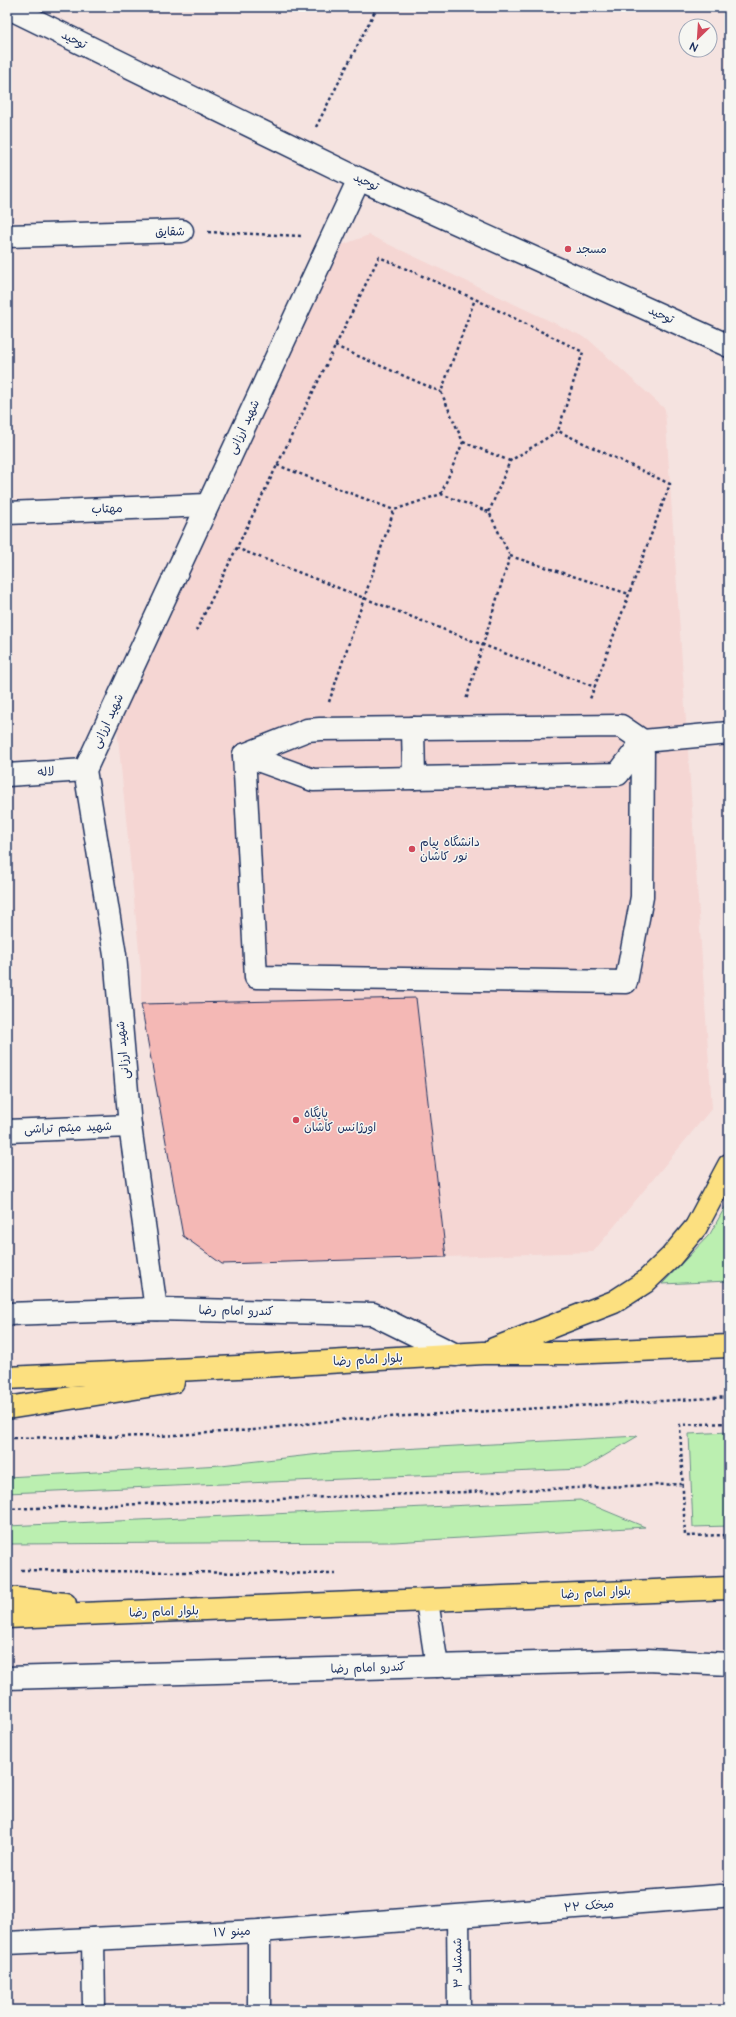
<svg xmlns="http://www.w3.org/2000/svg" width="736" height="2017" font-family="'Architects Daughter','Playpen Sans Arabic',sans-serif">
  <style>
    .built { fill: #f5d6d3 }
    .green { fill: #bbefb0; stroke: #6b8f87 }
    .building { fill: #f4b8b5; stroke: #1b2f5e }
    .lines { fill: none; stroke-linecap: round; stroke-linejoin: round }
    .minor-casing { stroke: #1b2f5e; stroke-width: 25 }
    .major-casing { stroke: #1b2f5e; stroke-width: 25 }
    .path { stroke: #1b2f5e; stroke-width: 2.5; stroke-dasharray: 3 3; stroke-linecap: butt }
    .minor { stroke: #f6f6f2; stroke-width: 22 }
    .major { stroke: #fce080; stroke-width: 22 }
    .poi-dot { fill: #d1495b; stroke: #f6f6f2; stroke-width: 1.5 }
    .labels { text-anchor: middle; dominant-baseline: central; stroke-width: 3; stroke-linejoin: round; paint-order: stroke }
    .street-label { font-size: 12px; fill: #1b2f5e; stroke: #f6f6f2 }
    .poi-label { font-size: 12px; fill: #1b2f5e; stroke: #f6f6f2; text-anchor: start }
  </style>
  <rect width="100%" height="100%" fill="#f5e3e0"/>
  <filter id="ink" filterUnits="userSpaceOnUse"><feTurbulence type="fractalNoise" baseFrequency=".025" numOctaves="2"/><feDisplacementMap in="SourceGraphic" scale="8" xChannelSelector="R" yChannelSelector="G"/><feConvolveMatrix kernelMatrix="1 2 1 2 8 2 1 2 1" color-interpolation-filters="sRGB"/></filter>
  <g filter="url(#ink)">
    <polygon class="built" points="369,235 588,339 665,409 712,1108 593,1252 446,1257 416,999 141,1004 141,971 117,727 342,245"/>
    <g class="green">
      <polygon points="729,1200 729,1281 662,1284 710,1234"/>
      <polygon points="729,1432 729,1526 693,1527 689,1434"/>
      <polygon points="638,1436 582,1469 7,1493 7,1477 221,1465 329,1453"/>
      <polygon points="580,1500 645,1527 394,1542 7,1544 7,1526"/>
    </g>
    <polygon class="building" points="416,998 446,1257 222,1264 183,1236 141,1004"/>
    <g class="lines">
      <g class="minor-casing">
        <g id="minor">
          <polyline points="7,7 359,179 729,346"/>
          <polyline points="7,236 182,231"/>
          <polyline points="7,513 207,505"/>
          <polyline points="413,728 414,778"/>
          <polyline points="643,741 642,897 626,982 256,977 244,755 307,730 320,729 621,726 643,741 729,733"/>
          <polyline points="244,755 313,780 618,774 643,741"/>
          <polyline points="7,775 85,770"/>
          <polyline points="7,1131 130,1126"/>
          <polyline points="156,1309 130,1126 115,955 85,770 359,179"/>
          <polyline points="7,1314 156,1309 373,1314 456,1355"/>
          <polyline points="427,1601 437,1666"/>
          <polyline points="7,1678 647,1660 729,1664"/>
          <polyline points="458,1917 459,2010"/>
          <polyline points="259,1931 259,2010"/>
          <polyline points="93,1939 94,2010"/>
          <polyline points="7,1943 259,1931 721,1896"/>
        </g>
      </g>
      <g class="major-casing">
        <g id="major">
          <polyline points="494,1349 614,1302 645,1282 671,1257 696,1227 729,1165"/>
          <polyline points="7,1378 259,1366 483,1353 569,1353 729,1346"/>
          <polyline points="7,1408 173,1382"/>
          <polyline points="7,1598 65,1604"/>
          <polyline points="7,1617 729,1588"/>
        </g>
      </g>
      <g class="path">
        <polyline points="316,127 377,7"/>
        <polyline points="208,232 303,236"/>
        <polyline points="335,346 441,392"/>
        <polyline points="463,442 510,461"/>
        <polyline points="277,465 394,510"/>
        <polyline points="441,494 463,442 441,392 475,299"/>
        <polyline points="489,512 510,461 558,431"/>
        <path d="M236,548C356,594 474,643 595,687"/>
        <polyline points="510,556 629,594"/>
        <polyline points="196,631 379,257 475,299 583,352 558,431 670,484 590,699"/>
        <polyline points="329,702 394,510 441,494 489,512 510,556 466,700"/>
        <polyline points="729,1423 680,1425 685,1536 729,1535"/>
        <polyline points="7,1438 160,1436 254,1430 338,1420 729,1397"/>
        <polyline points="7,1509 683,1484"/>
        <polyline points="21,1570 336,1574"/>
      </g>
      <use href="#minor" class="minor"/>
      <use href="#major" class="major"/>
    </g>
  </g>
  <g class="poi-dot">
    <circle cx="568" cy="249" r="4"/>
    <circle cx="412" cy="849" r="4"/>
    <circle cx="296" cy="1120" r="4"/>
  </g>
  <g class="labels">
    <g class="street-label">
      <text transform="translate(74 40) rotate(26)">توحید</text>
      <text transform="translate(366 182) rotate(25)">توحید</text>
      <text transform="translate(170 232) rotate(-1)">شقایق</text>
      <text transform="translate(661 315) rotate(24)">توحید</text>
      <text transform="translate(244 427) rotate(-65)">شهید ارزانی</text>
      <text transform="translate(107 509) rotate(-2)">مهتاب</text>
      <text transform="translate(108 721) rotate(-65)">شهید ارزانی</text>
      <text transform="translate(46 772) rotate(-4)">لاله</text>
      <text transform="translate(123 1050) rotate(-95)">شهید ارزانی</text>
      <text transform="translate(68 1128) rotate(-2)">شهید میثم تراشی</text>
      <text transform="translate(236 1311) rotate(1)">کندرو امام رضا</text>
      <text transform="translate(368 1360) rotate(-3)">بلوار امام رضا</text>
      <text transform="translate(596 1593) rotate(-3)">بلوار امام رضا</text>
      <text transform="translate(164 1612) rotate(-2)">بلوار امام رضا</text>
      <text transform="translate(368 1668) rotate(-2)">کندرو امام رضا</text>
      <text transform="translate(589 1906) rotate(-5)">میخک ۲۲</text>
      <text transform="translate(232 1932) rotate(-3)">مینو ۱۷</text>
      <text transform="translate(458 1963) rotate(-91)">شمشاد ۳</text>
    </g>
    <g class="poi-label">
      <text x="576" y="249">مسجد</text>
      <text x="420" y="842">دانشگاه پیام<tspan x="420" dy="14">نور کاشان</tspan></text>
      <text x="304" y="1113">پایگاه<tspan x="304" dy="14">اورژانس کاشان</tspan></text>
    </g>
  </g>
  <rect width="736" height="2017" fill="none" stroke="#f6f6f2" stroke-width="24"/>
  <rect x="12" y="12" width="712" height="1993" fill="none" stroke="#1b2f5e" stroke-width="1.5" filter="url(#ink)"/>
  <g transform="translate(698 38) rotate(205)"><circle r="19" fill="#f6f6f2" stroke="#9ea6b7"/>
  <path d="M0-3L7 15L0 10L-7 15Z" fill="#d1495b"/>
  <text y="-6" font-size="11" font-weight="bold" text-anchor="middle" fill="#1b2f5e">N</text>
  </g>
</svg>
